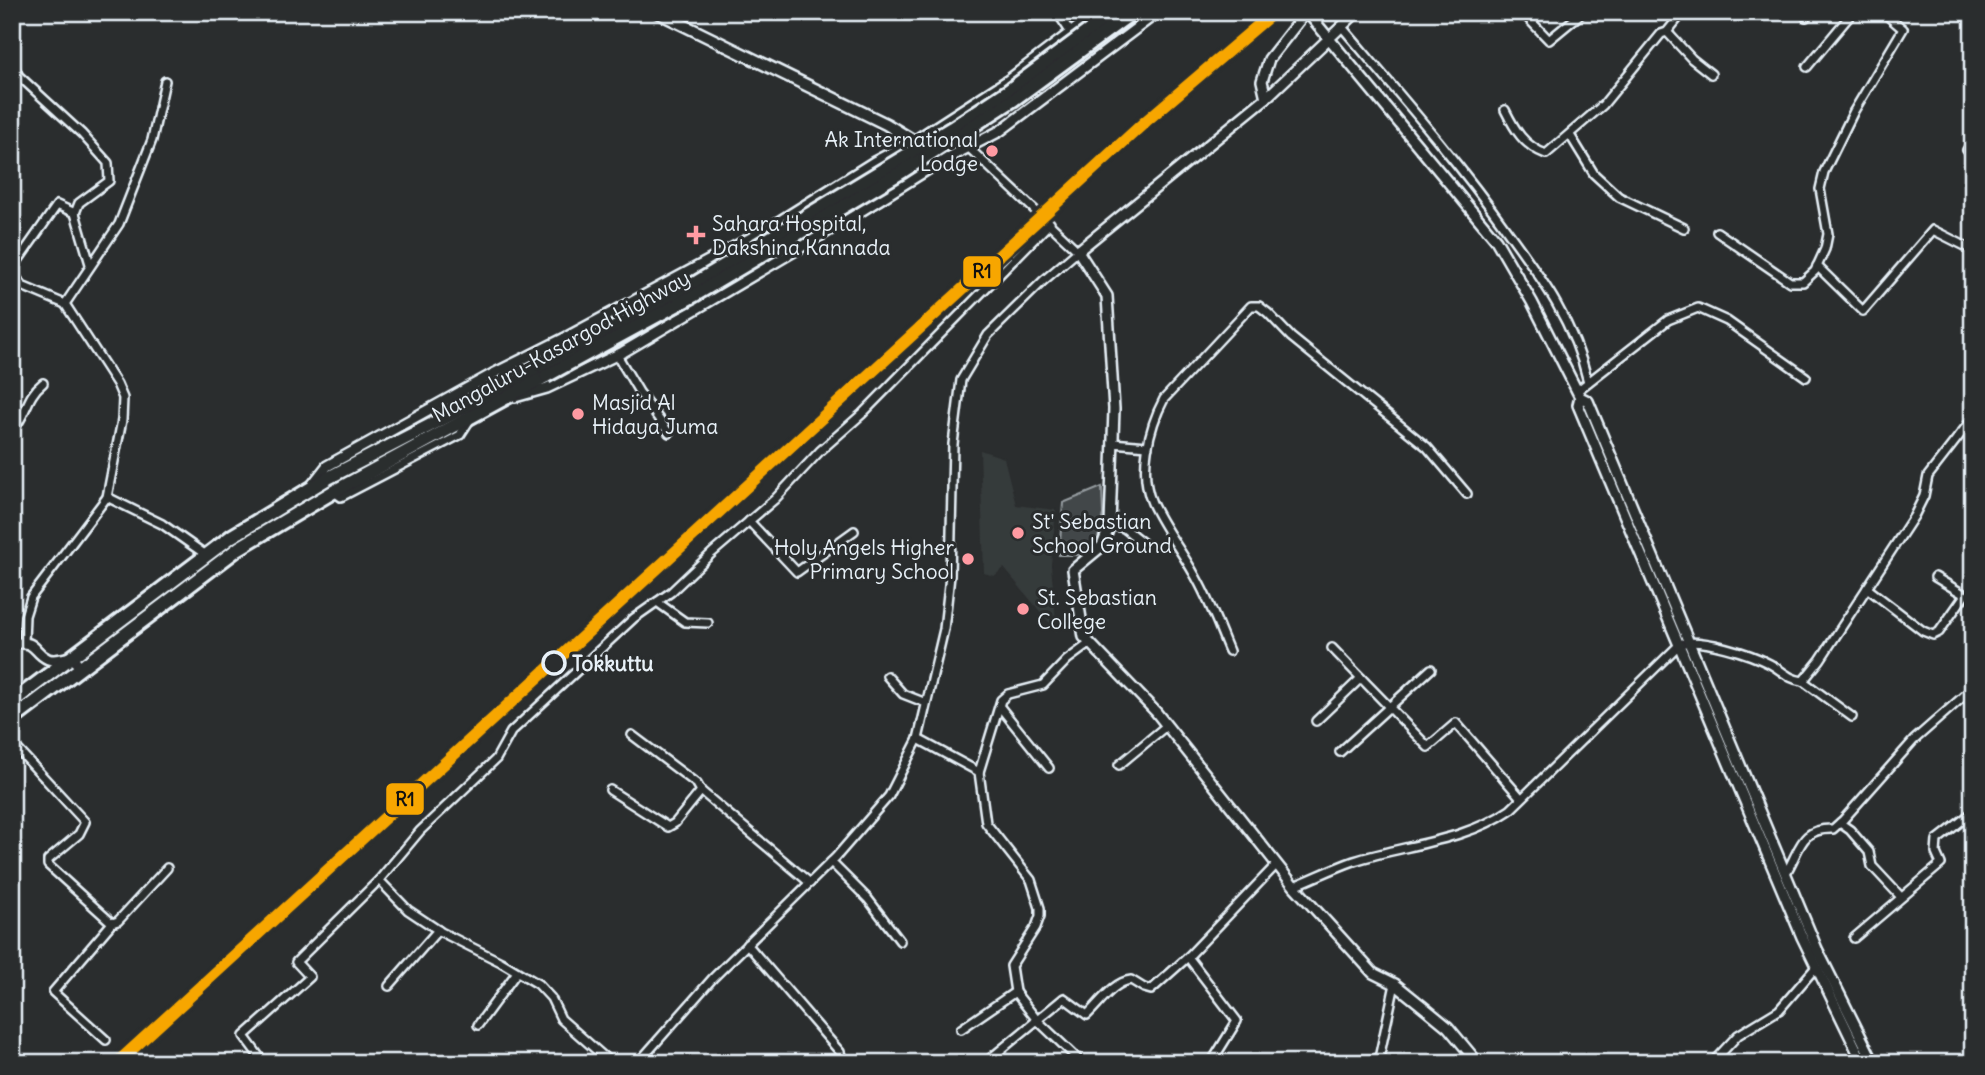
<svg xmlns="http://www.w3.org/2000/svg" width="1985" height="1075" font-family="Delius,sans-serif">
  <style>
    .built { fill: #363a3b }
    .green { fill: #424648; stroke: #959ca0; stroke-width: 2 }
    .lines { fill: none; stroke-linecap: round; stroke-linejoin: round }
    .minor-casing { stroke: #e8f1f8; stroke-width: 12 }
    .tertiary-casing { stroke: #e8f1f8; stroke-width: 14 }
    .secondary-casing { stroke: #e8f1f8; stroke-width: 15 }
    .trunk-casing { stroke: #e8f1f8; stroke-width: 18 }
    .minor { stroke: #2a2d2e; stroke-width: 7 }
    .tertiary { stroke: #2a2d2e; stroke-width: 9 }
    .secondary { stroke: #2a2d2e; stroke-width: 10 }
    .trunk { stroke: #2a2d2e; stroke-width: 12 }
    .trunk-bridge-casing { stroke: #e8f1f8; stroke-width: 18; stroke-linecap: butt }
    .trunk-bridge { stroke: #2a2d2e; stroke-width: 12 }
    .rail-1-casing { stroke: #2a2d2e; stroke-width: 18 }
    .rail-1 { stroke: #f7a600; stroke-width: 12 }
    .poi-dot { fill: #ff9aa2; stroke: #2a2d2e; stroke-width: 2.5 }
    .stop-dot { fill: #2a2d2e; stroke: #e8f1f8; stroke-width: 3.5 }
    .labels { text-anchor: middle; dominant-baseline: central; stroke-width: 6; stroke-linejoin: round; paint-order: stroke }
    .poi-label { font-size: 21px; fill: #e8f1f8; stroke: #2a2d2e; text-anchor: start }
    .street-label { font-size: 21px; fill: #e8f1f8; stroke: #2a2d2e }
    .stop-label { font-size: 21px; font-weight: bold; fill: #e8f1f8; stroke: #2a2d2e; text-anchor: start }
    .line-badge { stroke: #2a2d2e; stroke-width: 2.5 }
    .pale-badge-label { font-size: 19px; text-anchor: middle; font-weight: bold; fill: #111 }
  </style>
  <rect width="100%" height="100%" fill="#2a2d2e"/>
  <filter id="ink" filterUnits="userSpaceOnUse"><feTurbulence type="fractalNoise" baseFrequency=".0143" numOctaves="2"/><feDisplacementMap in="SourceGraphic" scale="14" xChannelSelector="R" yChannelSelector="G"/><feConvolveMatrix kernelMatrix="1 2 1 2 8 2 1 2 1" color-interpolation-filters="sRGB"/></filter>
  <g filter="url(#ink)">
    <polygon class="built" points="980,450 1004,458 1016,505 1056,510 1051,565 1057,632 1004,568 994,576 984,573"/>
    <polygon class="green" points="1102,487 1103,514 1097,544 1078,555 1059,555 1063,503"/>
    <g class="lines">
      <g class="minor-casing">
        <g id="minor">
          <polyline points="1057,12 1071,33"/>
          <polyline points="1522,12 1549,40 1583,12"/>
          <polyline points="1806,17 1810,12"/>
          <path d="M1342,27C1399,94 1457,160 1508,232C1543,280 1574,323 1588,382"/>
          <polyline points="1667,32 1692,59 1711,74"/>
          <polyline points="12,63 19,76 82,134 108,163 109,181 79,203 75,213 90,264"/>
          <polyline points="1807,67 1853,12"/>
          <path d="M1505,110C1515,130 1524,146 1546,154L1603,105L1661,34L1667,32L1683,12"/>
          <polyline points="1570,135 1594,174 1619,197 1684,228"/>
          <polyline points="1973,141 1967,150 1973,158"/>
          <polyline points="1717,232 1790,282 1803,282 1815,271 1825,249 1828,234 1820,189 1824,172 1854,111 1903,29 1883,12"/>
          <polyline points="1817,266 1863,311 1933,230 1973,250"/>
          <polyline points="65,304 119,224 152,140 165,81"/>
          <polyline points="617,355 639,392 669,433"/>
          <polyline points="1577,391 1668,320 1698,308 1727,321 1806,377"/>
          <path d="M12,431C27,416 25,397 43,383"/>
          <polyline points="1112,443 1148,446"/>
          <polyline points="334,492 341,497 460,435 469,421"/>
          <polyline points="107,497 162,524 206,555"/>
          <polyline points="749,521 797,572 854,531"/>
          <polyline points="1110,525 1124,528 1143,543"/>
          <polyline points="1867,588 1923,631 1933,635 1939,632 1965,595 1935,577"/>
          <polyline points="657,602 685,622 708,623"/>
          <polyline points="24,642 25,616 31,597 107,497 122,420 123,398 117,384 65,304 22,286 16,277 15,265 57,205 75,213"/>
          <polyline points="1332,648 1428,747 1456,723 1521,798"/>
          <path d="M1229,651C1218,625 1208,597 1193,572C1180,549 1163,527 1152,503C1138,472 1149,427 1164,399L1251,306H1259L1268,313L1291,337L1427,447L1467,494"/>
          <polyline points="887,676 903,694 926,703"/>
          <polyline points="1803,681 1852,717"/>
          <polyline points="1000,707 1049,768"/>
          <polyline points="1316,721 1361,678"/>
          <polyline points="632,735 697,784 701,791 810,883"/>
          <polyline points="918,739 979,772"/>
          <polyline points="12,743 85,822 79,834 48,860 48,865 112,923"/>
          <polyline points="1340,752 1431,669"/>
          <polyline points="1119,765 1166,726"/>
          <polyline points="610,790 668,827 675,823 701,791"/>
          <polyline points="1840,823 1850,830 1869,852 1872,866 1901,897"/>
          <polyline points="831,862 868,899 900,941"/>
          <path d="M1786,873C1801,848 1800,828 1833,829L1843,820L1914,740L1973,688"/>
          <polyline points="379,880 408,910 441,932 501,962 538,984 551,998 561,1019 611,1063"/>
          <path d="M1294,886C1314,878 1334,868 1354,861C1407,844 1463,842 1510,810L1680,644C1700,637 1751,654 1770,664C1783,671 1788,679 1803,681L1820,660L1914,516L1924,496L1928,476L1973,418"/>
          <polyline points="1854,938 1941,864 1936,853 1937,840 1973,812"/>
          <polyline points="747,944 840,1052 843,1063"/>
          <polyline points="389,986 438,930"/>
          <polyline points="1015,992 1011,966 1036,927 1040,916 1040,908 1031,880 986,823 979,772 1001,700 1008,694 1043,685 1067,660 1090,643"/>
          <polyline points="478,1025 517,972"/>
          <polyline points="961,1029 1015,992 1037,1020 1082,1063"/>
          <polyline points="106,1040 53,992 112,923 118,921 167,868"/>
          <polyline points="264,1063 244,1036 310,977 296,962 379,880 420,831 496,759 511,732 634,618 671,592 712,553 775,499 820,451 862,414 1050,223"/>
          <polyline points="638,1063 713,978 836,857 889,796 918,739 944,629 950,576 953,444 961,380 988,335 1043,281 1078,251 969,148"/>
          <path d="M985,1063L1064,998L1087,1015C1100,1003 1113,982 1131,980L1144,988L1151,990L1189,956"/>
          <polyline points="1211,1063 1237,1021 1188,957 1276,865"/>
          <polyline points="1378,1063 1395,984"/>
          <polyline points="1712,1063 1738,1035 1779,1010 1816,967"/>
        </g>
      </g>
      <g class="tertiary-casing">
        <g id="tertiary">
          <polyline points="1306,12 1269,59 1262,81 1266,98 1078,251 1107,296 1114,409 1110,525 1102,546 1073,570 1084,637 1156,712 1294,886 1373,973 1395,984 1426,1009 1448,1027 1478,1063"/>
          <polyline points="1307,12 1496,240 1532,302 1580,397 1578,405 1802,937 1863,1063"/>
          <polyline points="1266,98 1357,12"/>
          <polyline points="515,397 547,388 623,352 840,224 938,163 1000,131 1158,12"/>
          <polyline points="1580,397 1588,401 1817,949 1874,1063"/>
          <polyline points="313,484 327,466 493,374 567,337 764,231 874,162 914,141 1007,81 1098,12"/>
          <path d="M12,644C38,639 32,652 48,659C55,662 64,658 72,657L80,668"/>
        </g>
      </g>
      <g class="secondary-casing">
        <polyline id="secondary" points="657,12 886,124 914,141 938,163"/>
      </g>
      <g class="trunk-casing">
        <g id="trunk">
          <polyline points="12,702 232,536 328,478 543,367"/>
          <polyline points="12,720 239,548 333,492 546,376"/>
        </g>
      </g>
      <use href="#minor" class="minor"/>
      <use href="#tertiary" class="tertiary"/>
      <use href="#secondary" class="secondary"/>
      <use href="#trunk" class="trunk"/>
      <g class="trunk-bridge-casing">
        <g id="trunk-bridge">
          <polyline points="543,367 684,290 952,128 1008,91 1114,12"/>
          <polyline points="546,376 693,296 903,171 1013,100 1133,12"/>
        </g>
      </g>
      <use href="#trunk-bridge" class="trunk-bridge"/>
      <g class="rail-1-casing">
        <polyline id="rail-1" points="117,1063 1146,121 1274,12"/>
      </g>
      <use href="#rail-1" class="rail-1"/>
    </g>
  </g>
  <g class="poi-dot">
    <circle cx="992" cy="151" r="7"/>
    <path d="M692.5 224.5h7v7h7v7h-7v7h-7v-7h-7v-7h7z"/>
    <circle cx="578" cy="414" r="7"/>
    <circle cx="1018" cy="533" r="7"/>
    <circle cx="968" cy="559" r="7"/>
    <circle cx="1023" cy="609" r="7"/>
  </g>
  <circle class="stop-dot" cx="554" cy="663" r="11"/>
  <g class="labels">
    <g class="poi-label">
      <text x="978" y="139" text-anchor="end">Ak International<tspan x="978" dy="24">Lodge</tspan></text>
      <text x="712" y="223">Sahara Hospital,<tspan x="712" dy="24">Dakshina Kannada</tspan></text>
      <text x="592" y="402">Masjid Al<tspan x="592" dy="24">Hidaya Juma</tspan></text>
      <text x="1032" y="521">St' Sebastian<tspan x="1032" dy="24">School Ground</tspan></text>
      <text x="954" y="547" text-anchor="end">Holy Angels Higher<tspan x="954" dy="24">Primary School</tspan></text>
      <text x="1037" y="597">St. Sebastian<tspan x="1037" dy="24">College</tspan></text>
    </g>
    <g class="street-label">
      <text transform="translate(561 346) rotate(-29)">Mangaluru-Kasargod Highway</text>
    </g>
    <g class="stop-label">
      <text x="572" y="663">Tokkuttu</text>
    </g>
  </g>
  <g class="line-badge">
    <rect x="962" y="255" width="40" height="33" rx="7" fill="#f7a600"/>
    <rect x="385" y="782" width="40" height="34" rx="7" fill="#f7a600"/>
  </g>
  <g class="pale-badge-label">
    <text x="982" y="278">R1</text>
    <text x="405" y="806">R1</text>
  </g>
  <rect width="1985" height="1075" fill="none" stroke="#2a2d2e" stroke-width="42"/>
  <rect x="21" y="21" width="1943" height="1033" fill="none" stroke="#e8f1f8" stroke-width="2.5" filter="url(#ink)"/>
</svg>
